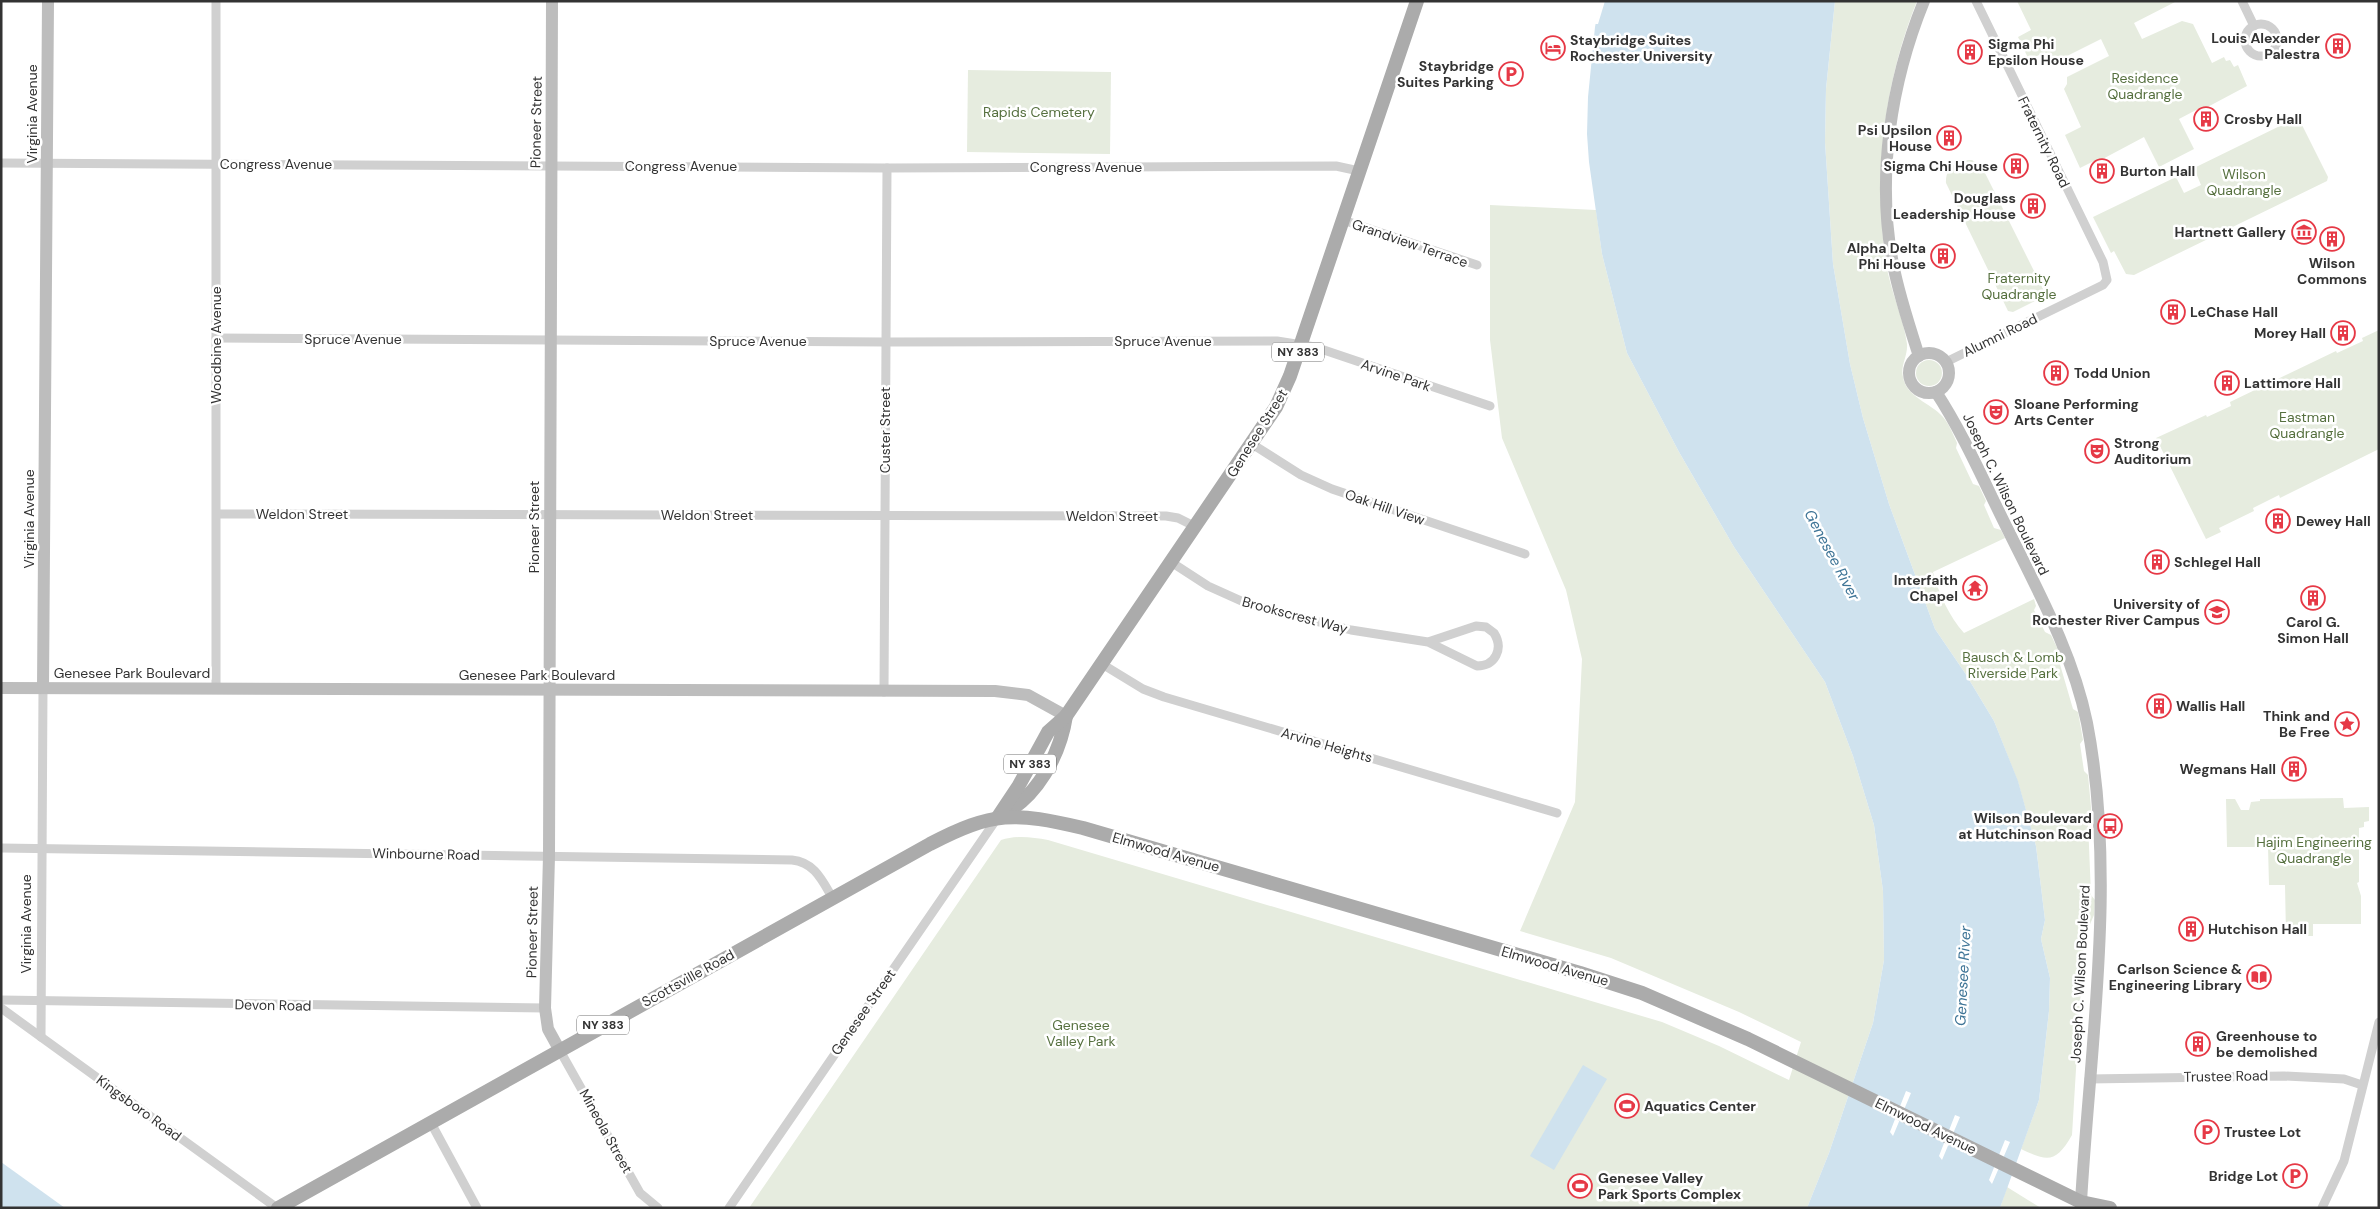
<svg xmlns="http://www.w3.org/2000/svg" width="2380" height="1209" font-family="'DM Sans',sans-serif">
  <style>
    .green { fill: #e6ecdf }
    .water { fill: #cfe2ee; fill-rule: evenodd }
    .pier { fill: #fff }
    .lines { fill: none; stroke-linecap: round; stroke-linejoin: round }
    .street { stroke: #d0d0d0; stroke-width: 9 }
    .secondary { stroke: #bdbdbd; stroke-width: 12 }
    .primary { stroke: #ababab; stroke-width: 14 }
    .labels { text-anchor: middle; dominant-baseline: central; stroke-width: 5; stroke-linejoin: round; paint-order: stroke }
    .shield { fill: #fff; stroke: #707070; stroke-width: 1 }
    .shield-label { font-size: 12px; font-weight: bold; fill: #333 }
    .poi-label { font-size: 14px; font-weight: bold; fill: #333; stroke: #fff; text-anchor: start }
    .park-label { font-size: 14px; fill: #56703f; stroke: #fff }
    .street-label { font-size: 14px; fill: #333; stroke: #fff }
    .water-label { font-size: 15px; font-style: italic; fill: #3f7597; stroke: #fff }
  </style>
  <rect width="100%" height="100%" fill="#fff"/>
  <g class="green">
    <path d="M1835,1H1917C1884,83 1873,175 1886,263C1890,290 1904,319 1907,344C1908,356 1900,366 1903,377C1906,397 1931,403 1943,417C1949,424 1953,434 1957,443L1956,448L1973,484L1979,486L1986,501L1984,505L1994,528L2001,530L2005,538L1933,572C1939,594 1949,616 1964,633L2034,599L2036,606L2034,610L2045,632L2051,635L2061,656L2059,661L2073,709L2078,712L2083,740L2080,744L2084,771L2088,775L2092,818L2088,822L2091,895L2095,900L2094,915L2084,938L2072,1135C2056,1163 2048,1162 2021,1149L2039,1100L2049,1011L2050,978L2041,939L2045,920L2036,846L2018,782L1994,721L1965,673L1935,629L1889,504L1863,418L1850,364L1833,264L1825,142L1826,89Z"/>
    <polygon points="2017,1 2177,1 2134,23 2142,39 2182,21 2193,24 2212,63 2224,57 2226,61 2230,60 2234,67 2238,65 2247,86 2200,111 2198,109 2179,119 2194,149 2159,167 2144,137 2097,162 2096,160 2080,168 2065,135 2081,127 2064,89 2067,84 2067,77 2109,56 2101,39 2051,64 2045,52 2029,60 2018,37 2031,30"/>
    <polygon points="968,70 1111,72 1110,154 967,152"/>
    <polygon points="2298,117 2328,177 2327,181 2134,275 2126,274 2114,251 2111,253 2093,217 2176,177 2184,193 2201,185 2194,168"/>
    <path d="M1972,160L1982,167L2045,293L2043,297L2013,312L2008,311L1946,183C1945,167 1957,160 1972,160Z"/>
    <path d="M1490,205L1596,210L1602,254L1627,353L1679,452L1734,547L1825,682L1853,756L1874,825L1883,891L1884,960L1873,1023L1829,1153L1807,1208H749L1001,840C1016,835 1032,837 1048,840L1662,1022L1719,1046L1789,1080L1801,1042L1739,1012L1611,958L1520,931L1575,802L1582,659L1566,590L1502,438L1490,340Z"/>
    <polygon points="2379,330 2379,449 2280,498 2279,495 2253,508 2254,511 2219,528 2221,532 2206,539 2156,438 2206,415 2207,417 2231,406 2230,402 2336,351 2337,353 2363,341 2362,338"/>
    <circle cx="1929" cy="373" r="13"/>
    <polygon points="2343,798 2344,808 2369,807 2369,821 2364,822 2364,827 2359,828 2359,882 2357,883 2361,896 2361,924 2313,924 2313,936 2286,936 2285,885 2269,885 2268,847 2227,847 2226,799 2235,799 2241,810 2249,810 2251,802 2260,801 2260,799"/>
    <polygon points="2007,1187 2041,1208 2000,1208"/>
  </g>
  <g class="water">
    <path d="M1600,1H1835L1826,89L1825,142L1833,264L1850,364L1863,418L1889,504L1935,629L1965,673L1994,721L2018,781L2036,846L2045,920L2041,939L2050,978L2049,1011L2039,1100L2000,1208H1807L1829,1153L1873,1023L1884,960L1883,891L1874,825L1853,756L1825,682L1734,547L1679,452L1627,353L1602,254L1589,162L1587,134L1588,97L1595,27ZM1906,1091L1911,1093L1893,1136L1890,1132ZM1955,1115L1960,1117L1942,1160L1939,1156ZM2005,1140L2010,1142L1992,1184L1989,1180Z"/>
    <polygon points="1583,1065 1607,1079 1554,1170 1530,1156"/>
    <polygon points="1,1162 65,1208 1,1208"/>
  </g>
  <polygon class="pier" points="1598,1 1605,1 1598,24 1593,24"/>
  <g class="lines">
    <g class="street">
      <polyline points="2242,1 2254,26"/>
      <circle cx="2261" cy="40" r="16"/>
      <polyline points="1,163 887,168 1336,166 1359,171"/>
      <polyline points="1343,220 1477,265"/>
      <polyline points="216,338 885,342 1277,341 1315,347 1490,406"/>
      <polyline points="1946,362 2103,285 2107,280 2103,262 1976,1"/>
      <polyline points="1252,444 1301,475 1332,489 1525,554"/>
      <polyline points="217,514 1166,516 1178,518 1196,527"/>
      <path d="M1171,562L1208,586L1248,604L1351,630L1428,642L1476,626L1486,627L1494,633C1504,649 1495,666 1477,666L1428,642"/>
      <polyline points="1102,664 1143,689 1164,697 1557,813"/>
      <polyline points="216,689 216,1"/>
      <polyline points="884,692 887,168"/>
      <path d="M1,848L792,860C814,862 822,880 832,897"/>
      <polyline points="1,1000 545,1008"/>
      <polyline points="1,1008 277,1208"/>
      <polyline points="41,1037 43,688"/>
      <polyline points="559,1049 640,1193 658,1208"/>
      <polyline points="2089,1079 2284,1076 2344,1079 2362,1085"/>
      <polyline points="431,1123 477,1208"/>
      <polyline points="729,1208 998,817"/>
      <polyline points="2322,1208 2344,1161 2379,1022"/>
    </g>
    <g class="secondary">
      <polyline points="552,1 549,856 545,1008 548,1029 559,1049"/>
      <circle cx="1929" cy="373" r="20"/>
      <path d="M1919,356C1909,325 1899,295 1893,264C1876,177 1891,82 1924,1"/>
      <path d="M1936,392C1964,435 1984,482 2007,528C2038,591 2073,654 2087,723C2117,878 2090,1045 2081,1202"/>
      <polyline points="1,688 995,691 1028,695 1066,716"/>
      <polyline points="43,688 48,1"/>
    </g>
    <g class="primary">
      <path d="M1000,816C1037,798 1060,755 1066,716"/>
      <polyline points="998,817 1018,787 1048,732 1066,716 1276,407 1290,376 1417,1"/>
      <path d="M278,1208L930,844C993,811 1015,812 1083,828L1580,973L1642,993L1748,1039L2081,1202L2110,1208"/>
    </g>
  </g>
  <defs>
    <g id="building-ring" transform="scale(1.25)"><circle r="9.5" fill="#fff" stroke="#e63946" stroke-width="1.5"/><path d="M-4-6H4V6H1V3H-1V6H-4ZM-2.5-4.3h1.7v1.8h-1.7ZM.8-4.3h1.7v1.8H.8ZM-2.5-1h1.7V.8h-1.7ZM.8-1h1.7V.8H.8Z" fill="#e63946"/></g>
    <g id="hotel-ring" transform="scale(1.25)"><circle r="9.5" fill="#fff" stroke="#e63946" stroke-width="1.5"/><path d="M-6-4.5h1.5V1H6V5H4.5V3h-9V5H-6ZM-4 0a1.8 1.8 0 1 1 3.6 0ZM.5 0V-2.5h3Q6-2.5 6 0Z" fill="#e63946"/></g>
    <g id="parking-ring" transform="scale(1.25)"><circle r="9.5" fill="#fff" stroke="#e63946" stroke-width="1.5"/><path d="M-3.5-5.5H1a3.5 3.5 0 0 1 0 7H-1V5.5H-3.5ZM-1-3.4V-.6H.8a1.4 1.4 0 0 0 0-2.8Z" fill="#e63946"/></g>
    <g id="museum-ring" transform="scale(1.25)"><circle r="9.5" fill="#fff" stroke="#e63946" stroke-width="1.5"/><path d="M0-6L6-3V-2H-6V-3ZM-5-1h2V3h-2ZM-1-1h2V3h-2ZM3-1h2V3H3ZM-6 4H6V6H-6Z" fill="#e63946"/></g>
    <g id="theatre-ring" transform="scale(1.25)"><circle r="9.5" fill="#fff" stroke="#e63946" stroke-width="1.5"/><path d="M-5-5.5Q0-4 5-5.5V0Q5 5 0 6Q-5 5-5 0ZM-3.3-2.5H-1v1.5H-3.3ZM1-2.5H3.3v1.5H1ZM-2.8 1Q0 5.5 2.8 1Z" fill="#e63946"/></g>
    <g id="temple-ring" transform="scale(1.25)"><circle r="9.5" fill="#fff" stroke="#e63946" stroke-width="1.5"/><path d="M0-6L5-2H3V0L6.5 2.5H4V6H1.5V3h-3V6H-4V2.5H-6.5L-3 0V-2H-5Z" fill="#e63946"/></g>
    <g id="university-ring" transform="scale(1.25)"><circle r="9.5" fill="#fff" stroke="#e63946" stroke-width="1.5"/><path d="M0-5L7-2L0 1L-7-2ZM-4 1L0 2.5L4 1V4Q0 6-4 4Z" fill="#e63946"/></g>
    <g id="sight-ring" transform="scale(1.25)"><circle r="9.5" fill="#fff" stroke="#e63946" stroke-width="1.5"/><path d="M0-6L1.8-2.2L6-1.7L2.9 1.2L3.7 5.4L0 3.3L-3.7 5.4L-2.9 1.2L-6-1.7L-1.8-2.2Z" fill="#e63946"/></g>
    <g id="bus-ring" transform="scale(1.25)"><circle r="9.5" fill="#fff" stroke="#e63946" stroke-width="1.5"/><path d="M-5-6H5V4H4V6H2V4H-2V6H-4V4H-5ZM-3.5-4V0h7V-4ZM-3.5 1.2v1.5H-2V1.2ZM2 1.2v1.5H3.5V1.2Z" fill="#e63946"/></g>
    <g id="library-ring" transform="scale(1.25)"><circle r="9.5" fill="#fff" stroke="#e63946" stroke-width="1.5"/><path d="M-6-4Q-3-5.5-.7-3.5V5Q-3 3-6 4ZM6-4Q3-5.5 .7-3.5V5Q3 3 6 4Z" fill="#e63946"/></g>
    <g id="stadium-ring" transform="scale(1.25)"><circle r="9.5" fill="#fff" stroke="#e63946" stroke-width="1.5"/><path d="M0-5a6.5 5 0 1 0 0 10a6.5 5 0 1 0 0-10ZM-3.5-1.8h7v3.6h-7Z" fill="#e63946"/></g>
  </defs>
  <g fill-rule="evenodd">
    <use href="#building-ring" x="2338" y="46"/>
    <use href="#hotel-ring" x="1553" y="48"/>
    <use href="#building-ring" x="1970" y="52"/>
    <use href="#parking-ring" x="1511" y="74"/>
    <use href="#building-ring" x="2206" y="119"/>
    <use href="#building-ring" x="1949" y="138"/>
    <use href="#building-ring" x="2016" y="166"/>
    <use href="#building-ring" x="2102" y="171"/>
    <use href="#building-ring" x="2033" y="206"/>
    <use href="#museum-ring" x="2304" y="232"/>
    <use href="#building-ring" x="2332" y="239"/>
    <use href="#building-ring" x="1943" y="256"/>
    <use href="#building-ring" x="2173" y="312"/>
    <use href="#building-ring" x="2343" y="333"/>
    <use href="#building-ring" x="2056" y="373"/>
    <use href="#building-ring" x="2227" y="383"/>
    <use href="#theatre-ring" x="1996" y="412"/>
    <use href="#theatre-ring" x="2097" y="451"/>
    <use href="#building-ring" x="2278" y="521"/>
    <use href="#building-ring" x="2157" y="562"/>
    <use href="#temple-ring" x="1975" y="588"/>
    <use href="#building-ring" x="2313" y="598"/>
    <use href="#university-ring" x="2217" y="612"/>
    <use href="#building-ring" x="2159" y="706"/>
    <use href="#sight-ring" x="2347" y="724"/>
    <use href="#building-ring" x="2294" y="769"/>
    <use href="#bus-ring" x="2110" y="826"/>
    <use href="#building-ring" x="2191" y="929"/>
    <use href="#library-ring" x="2259" y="977"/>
    <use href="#building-ring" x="2198" y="1044"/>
    <use href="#stadium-ring" x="1627" y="1106"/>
    <use href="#parking-ring" x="2207" y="1132"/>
    <use href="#parking-ring" x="2295" y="1176"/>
    <use href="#stadium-ring" x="1580" y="1186"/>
  </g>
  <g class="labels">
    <g class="shield">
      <rect x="1272" y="342.5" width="52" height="19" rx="4"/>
      <rect x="1004" y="754.5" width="52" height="19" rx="4"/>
      <rect x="577" y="1015.5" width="52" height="19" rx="4"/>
    </g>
    <g class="shield-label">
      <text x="1298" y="352">NY 383</text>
      <text x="1030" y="764">NY 383</text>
      <text x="603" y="1025">NY 383</text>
    </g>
    <g class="poi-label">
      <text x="2320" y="38" text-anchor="end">Louis Alexander<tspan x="2320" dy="16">Palestra</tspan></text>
      <text x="1570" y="40">Staybridge Suites<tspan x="1570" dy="16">Rochester University</tspan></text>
      <text x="1988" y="44">Sigma Phi<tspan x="1988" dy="16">Epsilon House</tspan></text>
      <text x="1494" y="66" text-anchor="end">Staybridge<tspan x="1494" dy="16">Suites Parking</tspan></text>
      <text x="2224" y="119">Crosby Hall</text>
      <text x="1932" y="130" text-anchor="end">Psi Upsilon<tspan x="1932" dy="16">House</tspan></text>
      <text x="1998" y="166" text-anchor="end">Sigma Chi House</text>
      <text x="2120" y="171">Burton Hall</text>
      <text x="2016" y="198" text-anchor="end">Douglass<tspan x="2016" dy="16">Leadership House</tspan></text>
      <text x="2286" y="232" text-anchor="end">Hartnett Gallery</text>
      <text x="1926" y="248" text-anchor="end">Alpha Delta<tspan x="1926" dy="16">Phi House</tspan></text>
      <text x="2332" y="263" text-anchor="middle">Wilson<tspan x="2332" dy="16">Commons</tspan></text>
      <text x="2190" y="312">LeChase Hall</text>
      <text x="2326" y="333" text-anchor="end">Morey Hall</text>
      <text x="2074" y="373">Todd Union</text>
      <text x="2244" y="383">Lattimore Hall</text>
      <text x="2014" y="404">Sloane Performing<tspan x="2014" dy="16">Arts Center</tspan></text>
      <text x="2114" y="443">Strong<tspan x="2114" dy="16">Auditorium</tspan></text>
      <text x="2296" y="521">Dewey Hall</text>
      <text x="2174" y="562">Schlegel Hall</text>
      <text x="1958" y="580" text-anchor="end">Interfaith<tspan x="1958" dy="16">Chapel</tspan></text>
      <text x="2200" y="604" text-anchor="end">University of<tspan x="2200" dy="16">Rochester River Campus</tspan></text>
      <text x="2313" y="622" text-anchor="middle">Carol G.<tspan x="2313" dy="16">Simon Hall</tspan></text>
      <text x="2176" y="706">Wallis Hall</text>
      <text x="2330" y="716" text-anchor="end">Think and<tspan x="2330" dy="16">Be Free</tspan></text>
      <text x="2276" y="769" text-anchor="end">Wegmans Hall</text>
      <text x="2092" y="818" text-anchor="end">Wilson Boulevard<tspan x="2092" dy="16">at Hutchinson Road</tspan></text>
      <text x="2208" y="929">Hutchison Hall</text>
      <text x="2242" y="969" text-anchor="end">Carlson Science &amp;<tspan x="2242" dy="16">Engineering Library</tspan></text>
      <text x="2216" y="1036">Greenhouse to<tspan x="2216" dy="16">be demolished</tspan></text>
      <text x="1644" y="1106">Aquatics Center</text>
      <text x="2224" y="1132">Trustee Lot</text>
      <text x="2278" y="1176" text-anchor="end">Bridge Lot</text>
      <text x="1598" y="1178">Genesee Valley<tspan x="1598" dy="16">Park Sports Complex</tspan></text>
    </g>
    <g class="park-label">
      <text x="2145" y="78">Residence<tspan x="2145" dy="16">Quadrangle</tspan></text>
      <text x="1039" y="112">Rapids Cemetery</text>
      <text x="2244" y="174">Wilson<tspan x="2244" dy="16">Quadrangle</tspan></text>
      <text x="2019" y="278">Fraternity<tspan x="2019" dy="16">Quadrangle</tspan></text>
      <text x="2307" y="417">Eastman<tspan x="2307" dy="16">Quadrangle</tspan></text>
      <text x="2013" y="657">Bausch &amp; Lomb<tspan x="2013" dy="16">Riverside Park</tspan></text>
      <text x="2314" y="842">Hajim Engineering<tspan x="2314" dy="16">Quadrangle</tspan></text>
      <text x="1081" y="1025">Genesee<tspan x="1081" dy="16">Valley Park</tspan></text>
    </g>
    <g class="street-label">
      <text transform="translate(32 114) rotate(-90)">Virginia Avenue</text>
      <text transform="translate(536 122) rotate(-89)">Pioneer Street</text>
      <text transform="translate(2044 142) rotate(64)">Fraternity Road</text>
      <text x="276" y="164">Congress Avenue</text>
      <text x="681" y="166">Congress Avenue</text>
      <text x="1086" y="167">Congress Avenue</text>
      <text transform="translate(1410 243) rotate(19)">Grandview Terrace</text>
      <text transform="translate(2000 335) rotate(-26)">Alumni Road</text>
      <text x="353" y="339">Spruce Avenue</text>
      <text x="758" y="341">Spruce Avenue</text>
      <text x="1163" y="341">Spruce Avenue</text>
      <text transform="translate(216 345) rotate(-90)">Woodbine Avenue</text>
      <text transform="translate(1396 375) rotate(19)">Arvine Park</text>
      <text transform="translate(885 430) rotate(-90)">Custer Street</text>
      <text transform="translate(1257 433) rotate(-58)">Genesee Street</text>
      <text transform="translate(2006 494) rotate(64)">Joseph C. Wilson Boulevard</text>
      <text transform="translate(1385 507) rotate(19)">Oak Hill View</text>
      <text x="302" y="514">Weldon Street</text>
      <text x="707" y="515">Weldon Street</text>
      <text x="1112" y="516">Weldon Street</text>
      <text transform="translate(29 519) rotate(-90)">Virginia Avenue</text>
      <text transform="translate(534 527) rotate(-90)">Pioneer Street</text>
      <text transform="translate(1295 615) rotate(15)">Brookscrest Way</text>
      <text x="132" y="673">Genesee Park Boulevard</text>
      <text x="537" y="675">Genesee Park Boulevard</text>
      <text transform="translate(1327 745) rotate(16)">Arvine Heights</text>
      <text transform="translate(1166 852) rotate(16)">Elmwood Avenue</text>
      <text transform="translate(426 854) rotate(1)">Winbourne Road</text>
      <text transform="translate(26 924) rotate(-90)">Virginia Avenue</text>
      <text transform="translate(532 932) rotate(-89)">Pioneer Street</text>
      <text transform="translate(1555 966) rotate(16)">Elmwood Avenue</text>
      <text transform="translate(2080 974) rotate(-87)">Joseph C. Wilson Boulevard</text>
      <text transform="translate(688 978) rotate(-29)">Scottsville Road</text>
      <text transform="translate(273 1005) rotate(1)">Devon Road</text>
      <text transform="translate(863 1012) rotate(-55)">Genesee Street</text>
      <text transform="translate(2226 1076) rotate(-1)">Trustee Road</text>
      <text transform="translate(139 1108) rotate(36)">Kingsboro Road</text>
      <text transform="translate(1926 1126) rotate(26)">Elmwood Avenue</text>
      <text transform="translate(606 1131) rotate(61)">Mineola Street</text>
    </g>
    <g class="water-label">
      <text transform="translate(1832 555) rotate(62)">Genesee River</text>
      <text transform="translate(1963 976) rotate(-87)">Genesee River</text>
    </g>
  </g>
  <rect width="2380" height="1209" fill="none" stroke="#333333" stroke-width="5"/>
</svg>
